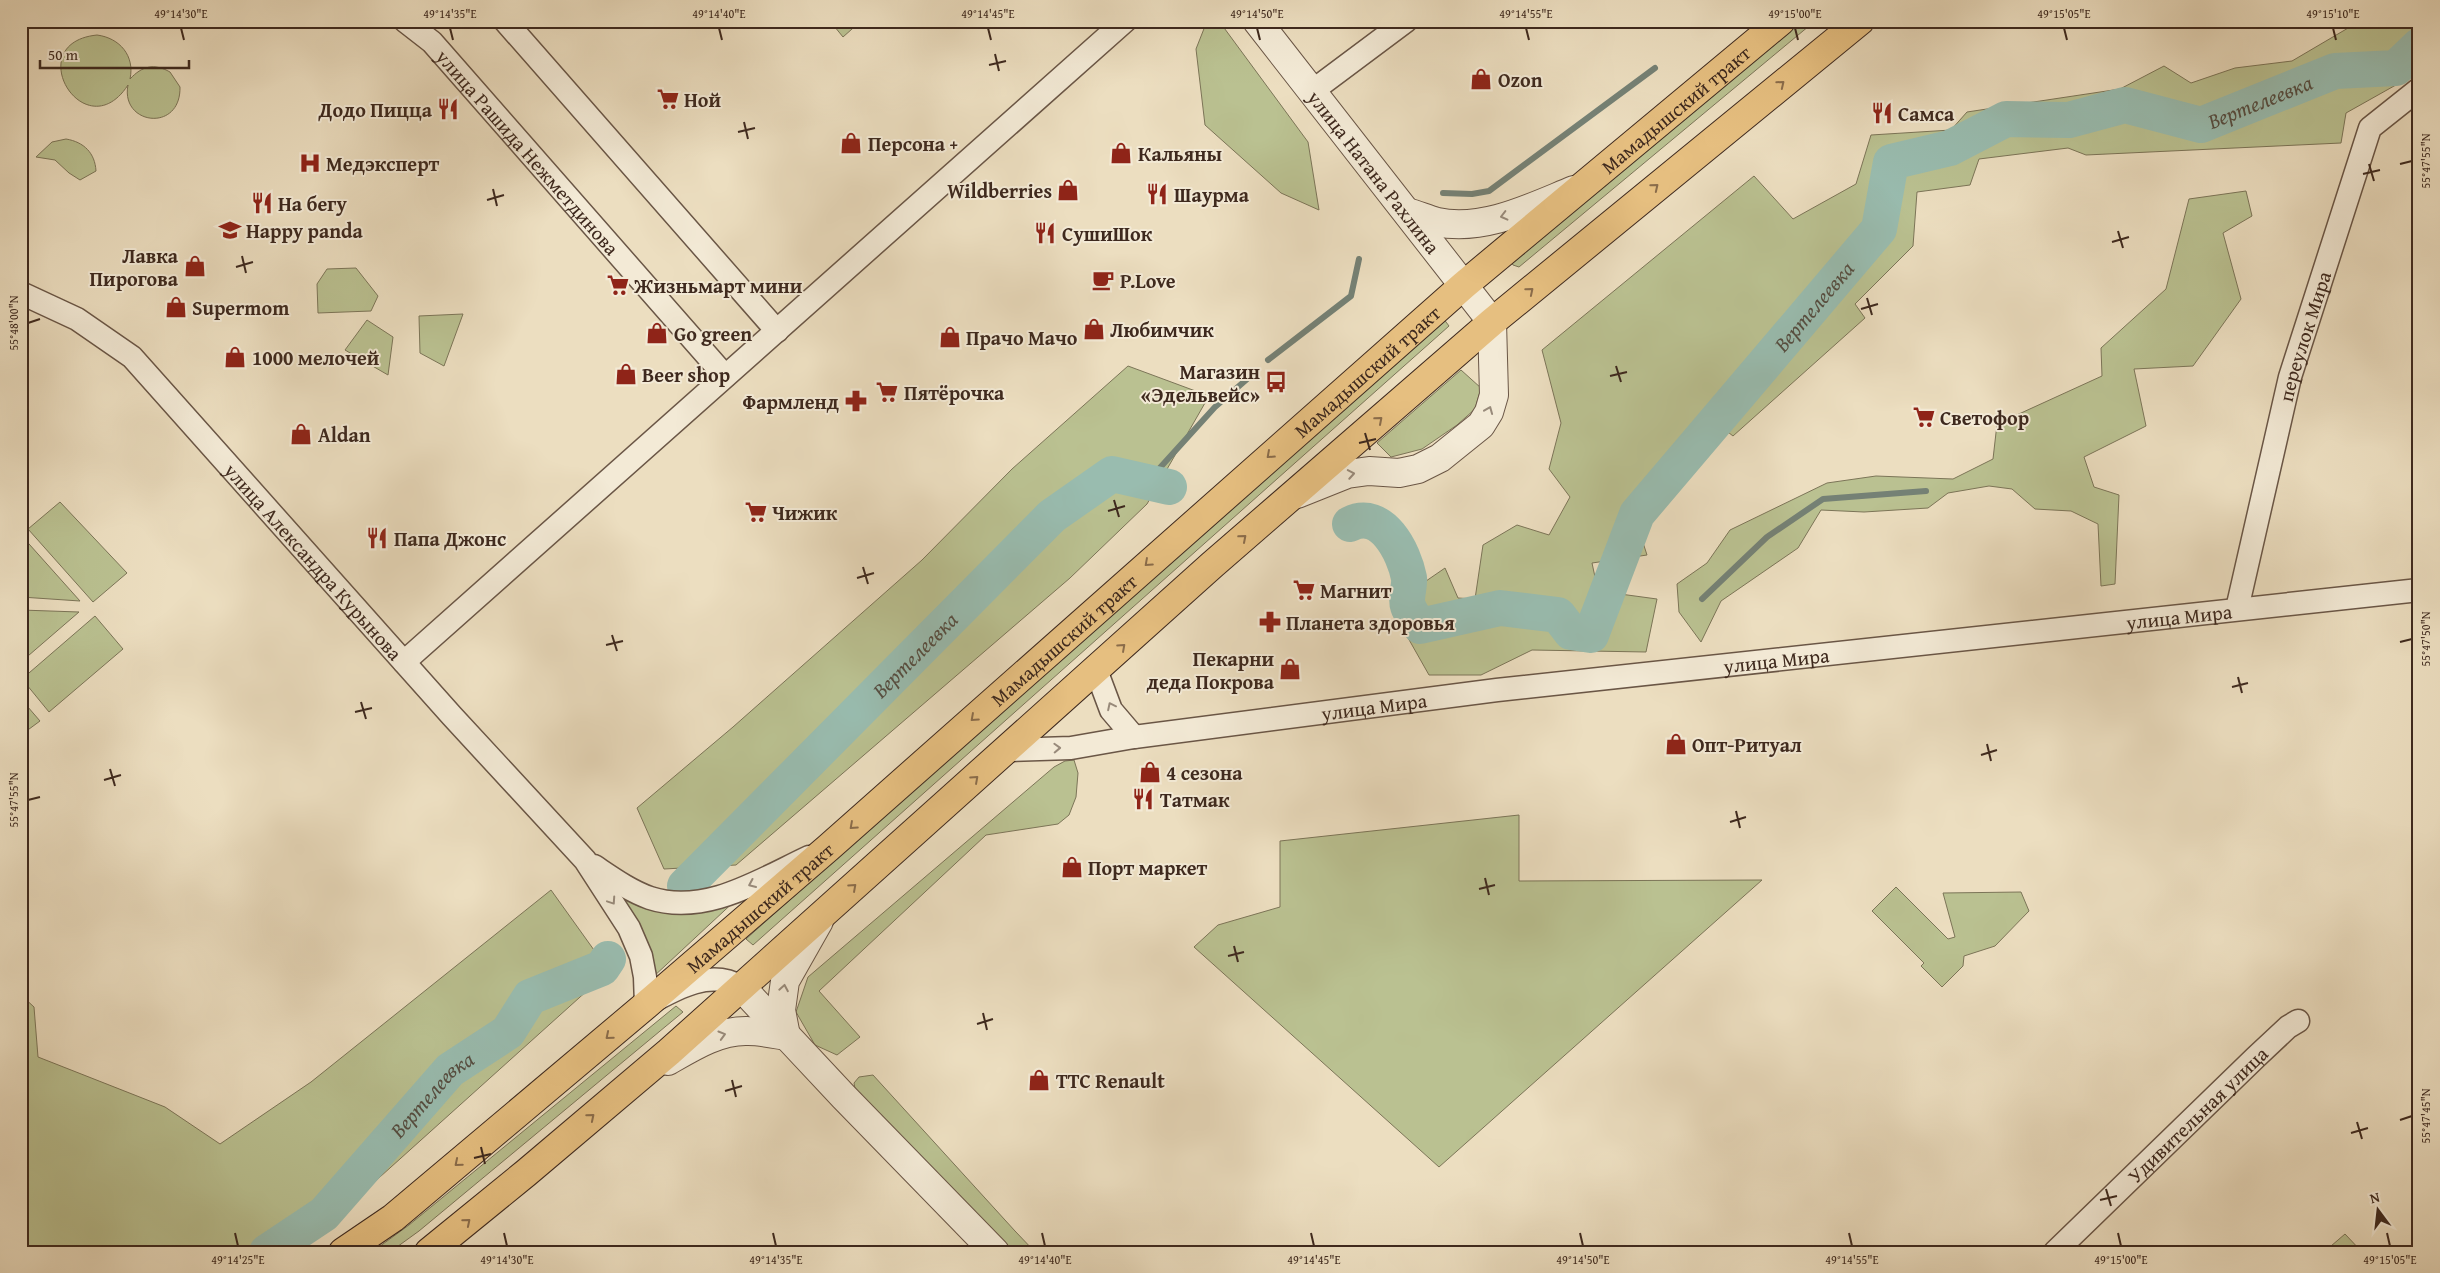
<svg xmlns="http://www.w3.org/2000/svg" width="2440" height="1273" font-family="'Gentium Book Plus',serif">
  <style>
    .green { fill: #bac191; stroke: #7c7558 }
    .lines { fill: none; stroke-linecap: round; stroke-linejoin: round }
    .stream { stroke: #758175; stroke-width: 6 }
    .river { stroke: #99bcaf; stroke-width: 36 }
    .minor-casing { stroke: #6a5646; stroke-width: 25 }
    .tertiary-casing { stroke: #6a5646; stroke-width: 30 }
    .primary-casing { stroke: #3e291e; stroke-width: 30 }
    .minor { stroke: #f3ead6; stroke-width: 22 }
    .tertiary { stroke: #f3ead6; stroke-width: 28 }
    .primary { stroke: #e6bf80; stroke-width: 28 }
    .oneway { stroke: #8a6c4a }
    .oneway2 { stroke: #988a7a }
    .ticks { fill: none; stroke: #3e291e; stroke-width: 2 }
    .labels { text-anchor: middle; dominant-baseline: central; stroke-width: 4; stroke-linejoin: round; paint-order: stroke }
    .poi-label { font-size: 20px; font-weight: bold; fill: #3e291e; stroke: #f3ead6; text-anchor: start }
    .street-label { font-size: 20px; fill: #3e291e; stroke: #f3ead6 }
    .water-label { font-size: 21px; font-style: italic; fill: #554e42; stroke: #f3ead6 }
    .neatline { fill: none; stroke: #3e291e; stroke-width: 2 }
    .ticks-label { font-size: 12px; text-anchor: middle; fill: #3e291e }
  </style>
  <rect width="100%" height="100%" fill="#ecdec0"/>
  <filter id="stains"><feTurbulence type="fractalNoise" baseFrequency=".004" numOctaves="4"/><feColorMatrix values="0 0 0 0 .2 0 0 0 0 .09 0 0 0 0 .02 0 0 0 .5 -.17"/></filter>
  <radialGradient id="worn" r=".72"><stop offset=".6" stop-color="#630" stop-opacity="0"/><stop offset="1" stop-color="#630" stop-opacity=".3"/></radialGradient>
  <g class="green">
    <polygon points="830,21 861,21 843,37"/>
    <polygon points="1207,21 1219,21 1308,142 1319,210 1281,193 1205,125 1196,49"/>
    <polygon points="1796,21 1815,21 1519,267 1513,265 1511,262"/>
    <polygon points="2360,21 2419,21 2419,72 2346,113 2341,143 2086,155 2068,148 1979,159 1970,185 1917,192 1913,246 1855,304 1865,318 1733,436 1719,425 1637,524 1647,555 1592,563 1598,591 1657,599 1646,652 1532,650 1481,675 1429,675 1399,622 1413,590 1445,568 1458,598 1475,599 1483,545 1517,525 1549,535 1570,497 1549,469 1561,423 1542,350 1754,176 1793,219 1856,184 1871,135 1951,130 1967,112 2120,89 2164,66 2191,83 2235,68 2292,61"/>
    <path d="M97,35C120,38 135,56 130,79C142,66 154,63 170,72L180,87C181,133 120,125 128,85C85,151 19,43 97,35Z"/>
    <path d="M66,139C84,142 95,153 96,171L80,180L69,173L55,160L36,157L52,142Z"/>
    <polygon points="2246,191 2252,216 2223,233 2241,299 2193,366 2134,369 2146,426 2084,457 2094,487 2119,495 2115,584 2101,586 2098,524 2071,511 2035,509 2012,489 1989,486 1948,493 1928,508 1864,512 1821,510 1798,548 1721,601 1701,642 1679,612 1677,584 1707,563 1730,530 1827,483 1876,476 1953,479 1993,459 1997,424 2102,376 2101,348 2166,289 2189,199"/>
    <polygon points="356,268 378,296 371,311 318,313 317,284 327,269"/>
    <polygon points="463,314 444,366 420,353 419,316"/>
    <polygon points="1443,318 1449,326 753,945 746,939"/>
    <polygon points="367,320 393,337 388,375 345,350"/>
    <polygon points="1128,366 1209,396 1147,504 1070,578 736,865 664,869 637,808 733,727 922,560 1012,469"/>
    <polygon points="1461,370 1481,388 1475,409 1457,425 1422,449 1391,457 1377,443"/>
    <polygon points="60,502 127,573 93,602 28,529"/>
    <polygon points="21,535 80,601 21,597"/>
    <polygon points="21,610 79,612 21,662"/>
    <polygon points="95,616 123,649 49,712 22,679"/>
    <polygon points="21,699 40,721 21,735"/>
    <polygon points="1074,760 1078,773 1076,797 1069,815 1058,824 986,835 819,991 860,1037 837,1055 815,1045 796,1012 808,977 1054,767 1065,761"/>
    <polygon points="1519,815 1519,881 1762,880 1439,1167 1194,947 1218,925 1280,907 1280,841"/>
    <polygon points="1896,887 1948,939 1955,937 1943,893 2021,892 2029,911 1995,946 1964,956 1963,966 1942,987 1921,966 1924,963 1872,911"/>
    <polygon points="551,890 609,971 331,1221 279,1252 21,1252 21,995 34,1007 38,1057 165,1107 220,1144 311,1082"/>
    <polygon points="617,897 660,911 739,897 652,978"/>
    <polygon points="676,1006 683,1012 419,1231 390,1252 372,1252 409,1225"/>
    <polygon points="873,1075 1015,1231 1035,1252 1011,1252 856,1094 854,1083 859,1077"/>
    <polygon points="2345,1234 2362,1252 2324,1252"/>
  </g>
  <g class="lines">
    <g class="stream">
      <polyline points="1443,193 1472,194 1489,191 1655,68"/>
      <polyline points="1268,360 1351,296 1359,259"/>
      <polyline points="1147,482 1215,407 1254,373"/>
      <polyline points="1702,599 1767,537 1823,499 1926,491"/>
    </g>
    <g class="river">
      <path id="s1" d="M1350,524C1382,508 1404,552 1409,578C1410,587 1405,598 1408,606C1410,613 1416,620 1420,626L1500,608L1558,615L1571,632L1591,635L1637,514L1879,229L1891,162L1950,148L2006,119L2069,120L2125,105L2201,125L2335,71L2396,68L2419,46"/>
      <path id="s2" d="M685,886L1052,516L1112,474L1169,487"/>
      <path id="s3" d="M267,1252L324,1214L450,1070L508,1032L530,997L602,968L608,959"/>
    </g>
    <g class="minor-casing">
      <g id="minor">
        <path id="s4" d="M405,21L432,42L725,376"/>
        <polyline points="505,21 777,331"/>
        <polyline points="1311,92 1406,21"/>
        <path id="s5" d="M21,293L77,319L132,357L452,716L585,860L629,928L641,956L645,977L646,1005C675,989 710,968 741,987"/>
        <path id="s6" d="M2237,609L2290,377L2370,128L2419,89"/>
        <polyline points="404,662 1125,21"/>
        <polyline points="1096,670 1111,710 1134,737"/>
        <path id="s7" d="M1008,750L1071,748L1134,737L1497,690L2419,590"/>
        <path d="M594,866C612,878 630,891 650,898C705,916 760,880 809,857"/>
        <path id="s8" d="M2055,1252L2256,1057L2288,1027L2298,1021"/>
      </g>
    </g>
    <g class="tertiary-casing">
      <g id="tertiary">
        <path id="s9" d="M1257,21L1492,322L1494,395L1489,412L1481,425L1440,458L1418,469L1399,473L1369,471L1347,474L1297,494"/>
        <path d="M1407,212C1417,215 1427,219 1437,222C1483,232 1532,207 1574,190"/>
        <polyline points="741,987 844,1097 995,1252"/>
        <path d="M668,1061C692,1047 719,1030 748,1031C761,1031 774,1034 786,1036L781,1010L785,981L819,921"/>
      </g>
    </g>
    <g class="primary-casing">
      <g id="primary">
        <path id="s10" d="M343,1252L393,1218L646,1005L828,848L1464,285L1781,21"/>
        <polyline points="429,1252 526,1173 669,1052 1212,565 1492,322 1860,21"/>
      </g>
    </g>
    <use href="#minor" class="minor"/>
    <use href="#tertiary" class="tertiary"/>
    <use href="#primary" class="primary"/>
  </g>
  <defs><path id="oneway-chevron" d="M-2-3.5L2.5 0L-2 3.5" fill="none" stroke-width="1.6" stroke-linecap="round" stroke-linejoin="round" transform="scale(1.25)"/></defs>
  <g class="oneway">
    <use href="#oneway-chevron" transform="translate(1781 84) rotate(-39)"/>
    <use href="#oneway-chevron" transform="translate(1655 187) rotate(-39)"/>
    <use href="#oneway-chevron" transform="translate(1530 291) rotate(-40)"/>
    <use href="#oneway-chevron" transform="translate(1379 420) rotate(-41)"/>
    <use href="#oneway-chevron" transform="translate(1270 455) rotate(138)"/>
    <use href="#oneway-chevron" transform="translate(1243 538) rotate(-41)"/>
    <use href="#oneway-chevron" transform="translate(1148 563) rotate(138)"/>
    <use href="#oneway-chevron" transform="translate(1122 647) rotate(-42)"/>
    <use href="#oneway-chevron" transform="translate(974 718) rotate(138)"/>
    <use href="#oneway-chevron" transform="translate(975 779) rotate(-42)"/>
    <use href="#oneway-chevron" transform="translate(853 826) rotate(138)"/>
    <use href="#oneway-chevron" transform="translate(853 887) rotate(-42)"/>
    <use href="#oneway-chevron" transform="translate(609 1036) rotate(140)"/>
    <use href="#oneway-chevron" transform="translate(591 1117) rotate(-40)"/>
    <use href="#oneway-chevron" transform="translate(458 1163) rotate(140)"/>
    <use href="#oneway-chevron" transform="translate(467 1222) rotate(-40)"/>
  </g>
  <g class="oneway2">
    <use href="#oneway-chevron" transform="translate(1504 216) rotate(166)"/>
    <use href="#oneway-chevron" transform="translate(1489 410) rotate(-68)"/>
    <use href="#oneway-chevron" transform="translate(1351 474) rotate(-10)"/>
    <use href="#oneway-chevron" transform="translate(1111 706) rotate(-116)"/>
    <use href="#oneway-chevron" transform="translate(1057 748) rotate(-2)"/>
    <use href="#oneway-chevron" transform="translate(752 884) rotate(156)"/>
    <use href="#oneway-chevron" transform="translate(612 901) rotate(56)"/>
    <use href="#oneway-chevron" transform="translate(784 988) rotate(-80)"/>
    <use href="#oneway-chevron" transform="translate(722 1035) rotate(-16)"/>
  </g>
  <path class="ticks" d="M181,28L184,40M450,28L453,40M719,28L722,40M988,28L991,40M1257,28L1260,40M1526,28L1529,40M1795,28L1798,40M2064,28L2067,40M2333,28L2336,40M995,54L999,71M989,65L1006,61M744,122L748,139M738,132L755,128M2369,164L2374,181M2400,164L2412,161M2363,174L2380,170M493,189L497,206M487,200L504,195M2118,231L2123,248M2112,242L2129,237M242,256L246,273M236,267L253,262M1867,298L1872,315M1861,309L1878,304M28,323L40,319M1616,366L1621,382M1610,376L1627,372M1365,433L1370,450M1359,443L1376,439M1114,500L1119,517M1108,511L1125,506M863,567L868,584M857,578L874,573M612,635L617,651M2400,642L2412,639M606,645L623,641M2238,677L2242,693M2232,687L2248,683M361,702L366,719M355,712L372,708M1987,744L1991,761M1981,755L1997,750M110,769L115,786M104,780L121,775M28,800L40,797M1736,811L1740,828M1730,822L1746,817M1485,878L1489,895M1479,889L1495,885M1234,946L1238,962M1228,956L1244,952M983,1013L987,1030M977,1024L993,1019M732,1080L736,1097M725,1091L742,1086M2400,1120L2412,1116M2357,1122L2362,1139M2351,1133L2368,1128M481,1147L485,1164M474,1158L491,1154M2106,1189L2111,1206M2100,1200L2117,1196M235,1233L238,1246M504,1233L507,1246M773,1233L776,1246M1042,1233L1045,1246M1311,1233L1314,1246M1580,1233L1583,1246M1849,1233L1852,1246M2118,1233L2121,1246M2387,1233L2390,1246"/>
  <defs>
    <g id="shop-bare" transform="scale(1.725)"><path d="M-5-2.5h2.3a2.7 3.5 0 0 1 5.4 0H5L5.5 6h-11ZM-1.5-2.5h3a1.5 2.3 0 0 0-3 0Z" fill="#8f2418" stroke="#f3ead6" stroke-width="2.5" paint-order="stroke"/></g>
    <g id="supermarket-bare" transform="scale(1.725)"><path d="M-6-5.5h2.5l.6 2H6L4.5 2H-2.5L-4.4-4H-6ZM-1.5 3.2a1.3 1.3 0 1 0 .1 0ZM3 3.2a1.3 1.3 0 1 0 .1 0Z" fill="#8f2418" stroke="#f3ead6" stroke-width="2.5" paint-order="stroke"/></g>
    <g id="restaurant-bare" transform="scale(1.725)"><path d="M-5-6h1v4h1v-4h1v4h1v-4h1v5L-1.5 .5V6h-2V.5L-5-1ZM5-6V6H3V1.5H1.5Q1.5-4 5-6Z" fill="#8f2418" stroke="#f3ead6" stroke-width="2.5" paint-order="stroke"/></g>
    <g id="hospital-bare" transform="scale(1.725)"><path d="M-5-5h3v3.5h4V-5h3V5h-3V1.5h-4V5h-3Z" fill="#8f2418" stroke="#f3ead6" stroke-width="2.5" paint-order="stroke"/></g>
    <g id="school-bare" transform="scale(1.725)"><path d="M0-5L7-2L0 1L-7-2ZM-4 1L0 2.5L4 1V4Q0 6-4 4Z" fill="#8f2418" stroke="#f3ead6" stroke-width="2.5" paint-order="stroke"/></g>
    <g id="cafe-bare" transform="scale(1.725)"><path d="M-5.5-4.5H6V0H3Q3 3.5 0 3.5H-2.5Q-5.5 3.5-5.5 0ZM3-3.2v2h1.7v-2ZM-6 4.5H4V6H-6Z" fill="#8f2418" stroke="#f3ead6" stroke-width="2.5" paint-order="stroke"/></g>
    <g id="bus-bare" transform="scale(1.725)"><path d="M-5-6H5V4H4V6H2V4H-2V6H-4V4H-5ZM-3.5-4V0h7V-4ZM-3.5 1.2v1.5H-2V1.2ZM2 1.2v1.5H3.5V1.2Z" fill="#8f2418" stroke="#f3ead6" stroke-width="2.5" paint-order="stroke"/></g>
    <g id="pharmacy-bare" transform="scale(1.725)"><path d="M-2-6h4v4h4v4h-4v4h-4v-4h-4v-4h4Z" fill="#8f2418" stroke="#f3ead6" stroke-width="2.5" paint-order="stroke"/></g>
  </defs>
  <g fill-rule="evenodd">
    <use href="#shop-bare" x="1481" y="79"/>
    <use href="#supermarket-bare" x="668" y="99"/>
    <use href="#restaurant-bare" x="448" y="109"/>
    <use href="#restaurant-bare" x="1882" y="113"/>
    <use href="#shop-bare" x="851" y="143"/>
    <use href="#shop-bare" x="1121" y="153"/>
    <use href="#hospital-bare" x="310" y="163"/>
    <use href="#shop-bare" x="1068" y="190"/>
    <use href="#restaurant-bare" x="1157" y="194"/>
    <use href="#restaurant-bare" x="262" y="203"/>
    <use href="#school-bare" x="230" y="230"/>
    <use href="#restaurant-bare" x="1045" y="233"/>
    <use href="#shop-bare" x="195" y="266"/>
    <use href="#cafe-bare" x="1103" y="280"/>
    <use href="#supermarket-bare" x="618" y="285"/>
    <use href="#shop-bare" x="176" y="307"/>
    <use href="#shop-bare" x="1094" y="329"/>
    <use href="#shop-bare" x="657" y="333"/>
    <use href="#shop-bare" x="950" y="337"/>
    <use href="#shop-bare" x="235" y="357"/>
    <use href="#shop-bare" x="626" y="374"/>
    <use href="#bus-bare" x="1276" y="382"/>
    <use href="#supermarket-bare" x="887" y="392"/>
    <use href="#pharmacy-bare" x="856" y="401"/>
    <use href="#supermarket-bare" x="1924" y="417"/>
    <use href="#shop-bare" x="301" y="434"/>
    <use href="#supermarket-bare" x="756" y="512"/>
    <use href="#restaurant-bare" x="377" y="538"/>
    <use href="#supermarket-bare" x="1304" y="590"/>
    <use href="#pharmacy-bare" x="1270" y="622"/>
    <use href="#shop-bare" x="1290" y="669"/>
    <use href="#shop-bare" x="1676" y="744"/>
    <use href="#shop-bare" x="1150" y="772"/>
    <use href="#restaurant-bare" x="1143" y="799"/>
    <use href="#shop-bare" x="1072" y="867"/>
    <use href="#shop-bare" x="1039" y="1080"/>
  </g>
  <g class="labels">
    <g class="poi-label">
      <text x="1498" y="79">Ozon</text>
      <text x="684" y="99">Ной</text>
      <text x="432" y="109" text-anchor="end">Додо Пицца</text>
      <text x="1898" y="113">Самса</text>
      <text x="868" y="143">Персона +</text>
      <text x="1138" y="153">Кальяны</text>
      <text x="326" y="163">Медэксперт</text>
      <text x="1052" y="190" text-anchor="end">Wildberries</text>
      <text x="1174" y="194">Шаурма</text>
      <text x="278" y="203">На бегу</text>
      <text x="246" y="230">Happy panda</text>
      <text x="1062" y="233">СушиШок</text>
      <text x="178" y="255" text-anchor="end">Лавка<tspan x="178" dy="23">Пирогова</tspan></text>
      <text x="1120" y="280">P.Love</text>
      <text x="634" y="285">Жизньмарт мини</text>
      <text x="192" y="307">Supermom</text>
      <text x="1110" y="329">Любимчик</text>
      <text x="674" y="333">Go green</text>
      <text x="966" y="337">Прачо Мачо</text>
      <text x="252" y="357">1000 мелочей</text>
      <text x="1260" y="371" text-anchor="end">Магазин<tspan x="1260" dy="23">«Эдельвейс»</tspan></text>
      <text x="642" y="374">Beer shop</text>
      <text x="904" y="392">Пятёрочка</text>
      <text x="839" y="401" text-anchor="end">Фармленд</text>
      <text x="1940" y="417">Светофор</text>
      <text x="318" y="434">Aldan</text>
      <text x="772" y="512">Чижик</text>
      <text x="394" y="538">Папа Джонс</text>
      <text x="1320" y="590">Магнит</text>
      <text x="1286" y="622">Планета здоровья</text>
      <text x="1274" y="658" text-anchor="end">Пекарни<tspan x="1274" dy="23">деда Покрова</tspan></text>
      <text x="1692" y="744">Опт-Ритуал</text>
      <text x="1166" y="772">4 сезона</text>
      <text x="1160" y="799">Татмак</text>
      <text x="1088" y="867">Порт маркет</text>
      <text x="1056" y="1080">ТТС Renault</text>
    </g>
    <g class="street-label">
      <text stroke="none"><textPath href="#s10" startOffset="1756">Мамадышский тракт</textPath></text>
      <text stroke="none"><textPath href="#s4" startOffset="180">улица Рашида Нежметдинова</textPath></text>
      <text stroke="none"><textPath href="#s9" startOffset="191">улица Натана Рахлина</textPath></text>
      <text stroke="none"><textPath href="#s6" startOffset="281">переулок Мира</textPath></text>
      <text stroke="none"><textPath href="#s10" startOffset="1351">Мамадышский тракт</textPath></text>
      <text stroke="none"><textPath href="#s5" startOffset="402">улица Александра Курынова</textPath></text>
      <text stroke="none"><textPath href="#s7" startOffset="1179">улица Мира</textPath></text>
      <text stroke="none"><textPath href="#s10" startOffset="946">Мамадышский тракт</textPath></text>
      <text stroke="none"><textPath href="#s7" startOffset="774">улица Мира</textPath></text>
      <text stroke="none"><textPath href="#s7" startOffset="369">улица Мира</textPath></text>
      <text stroke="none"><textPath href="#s10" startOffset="541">Мамадышский тракт</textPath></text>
      <text stroke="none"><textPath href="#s8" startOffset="198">Удивительная улица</textPath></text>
    </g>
    <g class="water-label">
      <text stroke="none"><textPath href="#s1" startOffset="1284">Вертелеевка</textPath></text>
      <text stroke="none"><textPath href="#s1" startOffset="728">Вертелеевка</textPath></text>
      <text stroke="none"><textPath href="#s2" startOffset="326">Вертелеевка</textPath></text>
      <text stroke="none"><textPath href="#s3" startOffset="230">Вертелеевка</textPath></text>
    </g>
  </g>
  <rect width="2440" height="1273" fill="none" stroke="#ecdec0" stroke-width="55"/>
  <g transform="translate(2378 1210) rotate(345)" stroke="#f3ead6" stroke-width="4" paint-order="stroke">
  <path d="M0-4L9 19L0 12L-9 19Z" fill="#3e291e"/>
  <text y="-8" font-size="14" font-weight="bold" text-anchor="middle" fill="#3e291e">N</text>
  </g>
  <path d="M40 60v8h149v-8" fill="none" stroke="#3e291e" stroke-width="2.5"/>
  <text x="48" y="60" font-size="15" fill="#3e291e" stroke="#f3ead6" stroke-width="4" paint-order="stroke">50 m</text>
  <rect x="28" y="28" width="2384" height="1218" class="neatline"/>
  <g class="ticks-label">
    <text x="181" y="18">49°14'30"E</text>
    <text x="450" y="18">49°14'35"E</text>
    <text x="719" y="18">49°14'40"E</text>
    <text x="988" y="18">49°14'45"E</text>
    <text x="1257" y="18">49°14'50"E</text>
    <text x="1526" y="18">49°14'55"E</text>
    <text x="1795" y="18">49°15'00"E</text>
    <text x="2064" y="18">49°15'05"E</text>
    <text x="2333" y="18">49°15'10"E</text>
    <text transform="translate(2426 161) rotate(-90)" y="4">55°47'55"N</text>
    <text transform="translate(14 323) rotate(-90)" y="4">55°48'00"N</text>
    <text transform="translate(2426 639) rotate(-90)" y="4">55°47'50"N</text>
    <text transform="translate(14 800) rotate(-90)" y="4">55°47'55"N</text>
    <text transform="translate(2426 1116) rotate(-90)" y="4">55°47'45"N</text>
    <text x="238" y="1264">49°14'25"E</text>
    <text x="507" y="1264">49°14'30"E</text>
    <text x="776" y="1264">49°14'35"E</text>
    <text x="1045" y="1264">49°14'40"E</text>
    <text x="1314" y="1264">49°14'45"E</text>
    <text x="1583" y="1264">49°14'50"E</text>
    <text x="1852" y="1264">49°14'55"E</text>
    <text x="2121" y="1264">49°15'00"E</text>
    <text x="2390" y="1264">49°15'05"E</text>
  </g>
  <rect width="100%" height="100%" filter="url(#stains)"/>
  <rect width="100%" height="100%" fill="url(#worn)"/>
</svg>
